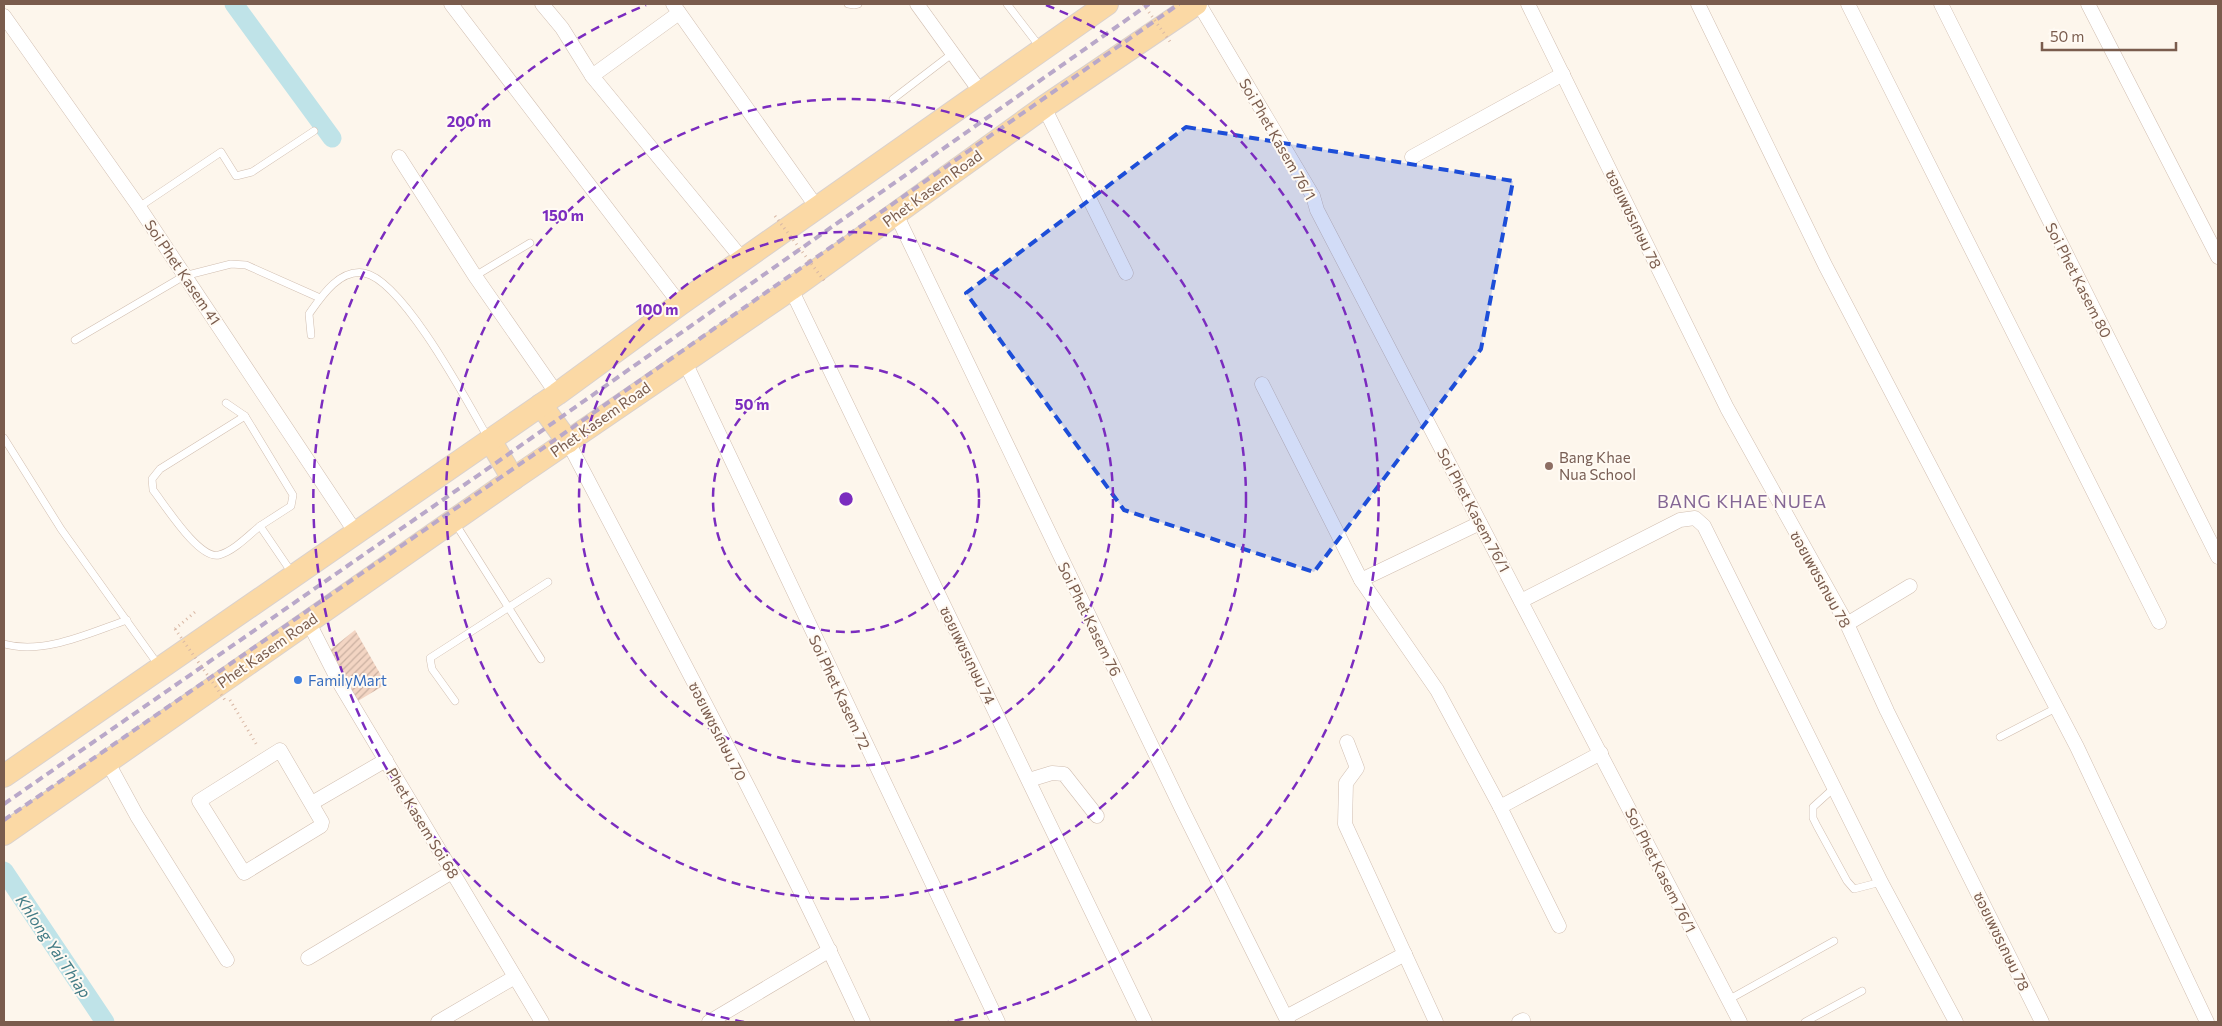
<svg xmlns="http://www.w3.org/2000/svg" width="2222" height="1026" font-family="Commissioner,'Noto Sans Thai',sans-serif">
  <style>
    .lines { fill: none; stroke-linecap: round; stroke-linejoin: round }
    .canal { stroke: #bfe3e8; stroke-width: 19 }
    .building { fill: url(#building-hatch) }
    .service-casing { stroke: #d1beb0; stroke-width: 8 }
    .minor-casing { stroke: #d1beb0; stroke-width: 15 }
    .primary-casing { stroke: #dad1cd; stroke-width: 24 }
    .path { stroke: #d9b8a5; stroke-width: 3; stroke-dasharray: 1 4; stroke-linecap: butt }
    .service { stroke: #fff; stroke-width: 7 }
    .minor { stroke: #fff; stroke-width: 14 }
    .primary { stroke: #fbd9a5; stroke-width: 22 }
    .rail { stroke: #b9a8c9; stroke-width: 4; stroke-dasharray: 8 5; stroke-linecap: butt }
    .path-bridge { stroke: #d9b8a5; stroke-width: 3; stroke-dasharray: 1 4; stroke-linecap: butt }
    .marked { fill: #1d4ed8; fill-opacity: 0.2; stroke: #1d4ed8; stroke-width: 4; stroke-dasharray: 10 6; stroke-linejoin: round }
    .ring { fill: none; stroke: #7b2cbf; stroke-width: 2.5; stroke-dasharray: 9 6 }
    .education-dot { fill: #8d6e63; stroke: #fffaf3; stroke-width: 2 }
    .shop-dot { fill: #3f7fe0; stroke: #fffaf3; stroke-width: 2 }
    .labels { text-anchor: middle; dominant-baseline: central; stroke-width: 4; stroke-linejoin: round; paint-order: stroke }
    .street-label { font-size: 15px; fill: #7a5c4d; stroke: #fffaf3 }
    .education-label { font-size: 15px; fill: #785e54; stroke: #fffaf3; text-anchor: start }
    .shop-label { font-size: 15px; fill: #366cbe; stroke: #fffaf3; text-anchor: start }
    .water-label { font-size: 16px; font-style: italic; fill: #437c86; stroke: #fffaf3 }
    .quarter-label { font-size: 18px; letter-spacing: 1px; fill: #846695; stroke: #fffaf3 }
    .centre { fill: #7b2cbf; stroke: #fffaf3; stroke-width: 2.5 }
    .ring-label { font-size: 15px; text-anchor: middle; font-weight: bold; fill: #7b2cbf; stroke: #fffaf3; stroke-width: 4; stroke-linejoin: round; paint-order: stroke }
  </style>
  <defs>
    <pattern id="building-hatch" width="6" height="6" patternUnits="userSpaceOnUse" patternTransform="scale(1.25)"><rect width="6" height="6" fill="#f3d5c3"/><path d="M-1 1l2-2M0 6l6-6M5 7l2-2" fill="none" stroke="#cab0a1"/></pattern>
  </defs>
  <rect width="100%" height="100%" fill="#fdf6ec"/>
  <g class="lines">
    <g class="canal">
      <polyline points="234,4 332,138"/>
      <polyline points="4,871 105,1022"/>
    </g>
  </g>
  <polygon class="building" points="355,630 386,684 358,701 330,650"/>
  <g class="lines">
    <g class="service-casing">
      <g id="service">
        <polyline points="848,4 854,5 858,4"/>
        <polyline points="1007,4 1040,47"/>
        <polyline points="893,99 953,53"/>
        <polyline points="139,207 221,152 236,176 252,172 314,131"/>
        <polyline points="475,276 530,243"/>
        <path d="M311,335L309,314C321,297 339,269 364,273C403,280 468,403 488,438"/>
        <polyline points="75,340 184,276 231,264 246,265 320,298"/>
        <polyline points="226,403 245,416 293,495 291,506 260,526 292,573"/>
        <path d="M245,416L160,469L152,479L153,490C165,505 199,560 219,555C234,551 249,535 260,526"/>
        <polyline points="4,438 61,529 159,666"/>
        <polyline points="455,523 541,659"/>
        <path d="M4,644C44,655 89,633 127,620"/>
        <polyline points="455,701 432,669 430,658 548,582"/>
        <polyline points="2000,737 2056,708"/>
        <polyline points="1834,788 1813,807 1813,818 1817,826 1847,881 1854,889 1881,882"/>
        <polyline points="1728,1000 1834,941"/>
        <polyline points="1805,1022 1862,991"/>
      </g>
    </g>
    <g class="minor-casing">
      <g id="minor">
        <polyline points="451,4 680,304"/>
        <polyline points="542,4 562,28 592,76 743,260"/>
        <polyline points="673,4 818,209"/>
        <polyline points="917,4 982,94"/>
        <polyline points="1199,4 1313,196 1317,210 1740,1022"/>
        <polyline points="1528,4 1727,408 1847,624 1887,711 2042,1022"/>
        <polyline points="1698,4 1825,265 2077,747 2207,1022"/>
        <polyline points="1848,4 2159,622"/>
        <polyline points="1941,4 2218,557"/>
        <polyline points="2088,4 2218,257"/>
        <polyline points="4,16 139,207 356,533"/>
        <polyline points="592,76 679,13"/>
        <polyline points="1044,107 1126,273"/>
        <polyline points="399,157 475,276 557,394"/>
        <polyline points="1412,157 1563,74"/>
        <polyline points="896,214 1182,809 1288,1022"/>
        <polyline points="791,289 1145,1022"/>
        <polyline points="684,360 998,1022"/>
        <polyline points="1262,384 1361,580 1437,690 1500,807 1559,926"/>
        <path d="M568,442C668,634 772,825 863,1022"/>
        <polyline points="1361,580 1480,523"/>
        <polyline points="1521,601 1680,520 1695,518 1704,526 1881,882 1956,1022"/>
        <polyline points="308,621 340,684 542,1022"/>
        <polyline points="1847,624 1910,586"/>
        <polyline points="1347,742 1357,768 1346,783 1345,824 1436,1022"/>
        <polygon points="280,750 322,822 321,826 244,873 199,801"/>
        <polyline points="107,761 137,816 227,960"/>
        <polyline points="1029,780 1052,773 1064,774 1097,816"/>
        <polyline points="312,803 386,760"/>
        <polyline points="1500,807 1601,753"/>
        <polyline points="308,958 452,872"/>
        <polyline points="1286,1017 1405,954"/>
        <polyline points="438,1022 515,977"/>
        <polyline points="709,1022 830,950"/>
        <polyline points="1519,1022 1523,1020"/>
      </g>
    </g>
    <g class="primary-casing">
      <g id="primary">
        <polyline points="541,405 568,442"/>
        <polyline points="490,440 513,479"/>
        <polyline points="4,776 557,394 680,304 1107,4"/>
        <polyline points="4,834 513,479 791,289 1044,107 1196,4"/>
      </g>
    </g>
    <g class="path">
      <polyline points="175,629 195,612"/>
      <polyline points="230,700 258,747"/>
    </g>
    <use href="#service" class="service"/>
    <use href="#minor" class="minor"/>
    <use href="#primary" class="primary"/>
    <g class="rail">
      <polyline points="4,804 493,465 1149,4"/>
      <polyline points="4,820 536,453 1179,4"/>
    </g>
    <g class="path-bridge">
      <polyline points="1143,4 1171,43"/>
      <polyline points="775,216 826,283"/>
      <polyline points="175,629 225,700"/>
    </g>
  </g>
  <path class="marked" d="M1186,127L1513,181L1481,349L1314,572L1124,510L966,293Z"/>
  <g class="ring">
    <circle cx="846" cy="499" r="133"/>
    <circle cx="846" cy="499" r="267"/>
    <circle cx="846" cy="499" r="400"/>
    <path d="M744 1022A533 533 0 0 1 646 5M1046 5A533 533 0 0 1 948 1022"/>
  </g>
  <circle class="education-dot" cx="1549" cy="466" r="5"/>
  <circle class="shop-dot" cx="298" cy="680" r="5"/>
  <g class="labels">
    <g class="street-label">
      <text transform="translate(1278 139) rotate(60)">Soi Phet Kasem 76/1</text>
      <text transform="translate(932 188) rotate(-36)">Phet Kasem Road</text>
      <text transform="translate(1634 219) rotate(64)">ซอยเพชรเกษม 78</text>
      <text transform="translate(183 272) rotate(56)">Soi Phet Kasem 41</text>
      <text transform="translate(2079 280) rotate(63)">Soi Phet Kasem 80</text>
      <text transform="translate(600 419) rotate(-35)">Phet Kasem Road</text>
      <text transform="translate(1474 510) rotate(62)">Soi Phet Kasem 76/1</text>
      <text transform="translate(1821 579) rotate(61)">ซอยเพชรเกษม 78</text>
      <text transform="translate(1090 619) rotate(64)">Soi Phet Kasem 76</text>
      <text transform="translate(267 650) rotate(-35)">Phet Kasem Road</text>
      <text transform="translate(968 655) rotate(64)">ซอยเพชรเกษม 74</text>
      <text transform="translate(840 692) rotate(65)">Soi Phet Kasem 72</text>
      <text transform="translate(718 731) rotate(63)">ซอยเพชรเกษม 70</text>
      <text transform="translate(423 823) rotate(59)">Phet Kasem Soi 68</text>
      <text transform="translate(1661 870) rotate(63)">Soi Phet Kasem 76/1</text>
      <text transform="translate(2002 941) rotate(64)">ซอยเพชรเกษม 78</text>
    </g>
    <g class="education-label">
      <text x="1559" y="457">Bang Khae<tspan x="1559" dy="17">Nua School</tspan></text>
    </g>
    <g class="shop-label">
      <text x="308" y="680">FamilyMart</text>
    </g>
    <g class="water-label">
      <text transform="translate(54 946) rotate(56)">Khlong Yai Thiap</text>
    </g>
    <g class="quarter-label">
      <text x="1742" y="501">BANG KHAE NUEA</text>
    </g>
  </g>
  <circle cx="846" cy="499" r="8" class="centre"/>
  <g class="ring-label">
    <text x="469" y="127">200 m</text>
    <text x="563" y="221">150 m</text>
    <text x="657" y="315">100 m</text>
    <text x="752" y="410">50 m</text>
  </g>
  <rect width="2222" height="1026" fill="none" stroke="#7a5c4d" stroke-width="10"/>
  <path d="M2042 42v8h134v-8" fill="none" stroke="#7a5c4d" stroke-width="2.5"/>
  <text x="2050" y="42" font-size="15" fill="#7a5c4d" stroke="#fffaf3" stroke-width="4" paint-order="stroke">50 m</text>
</svg>
